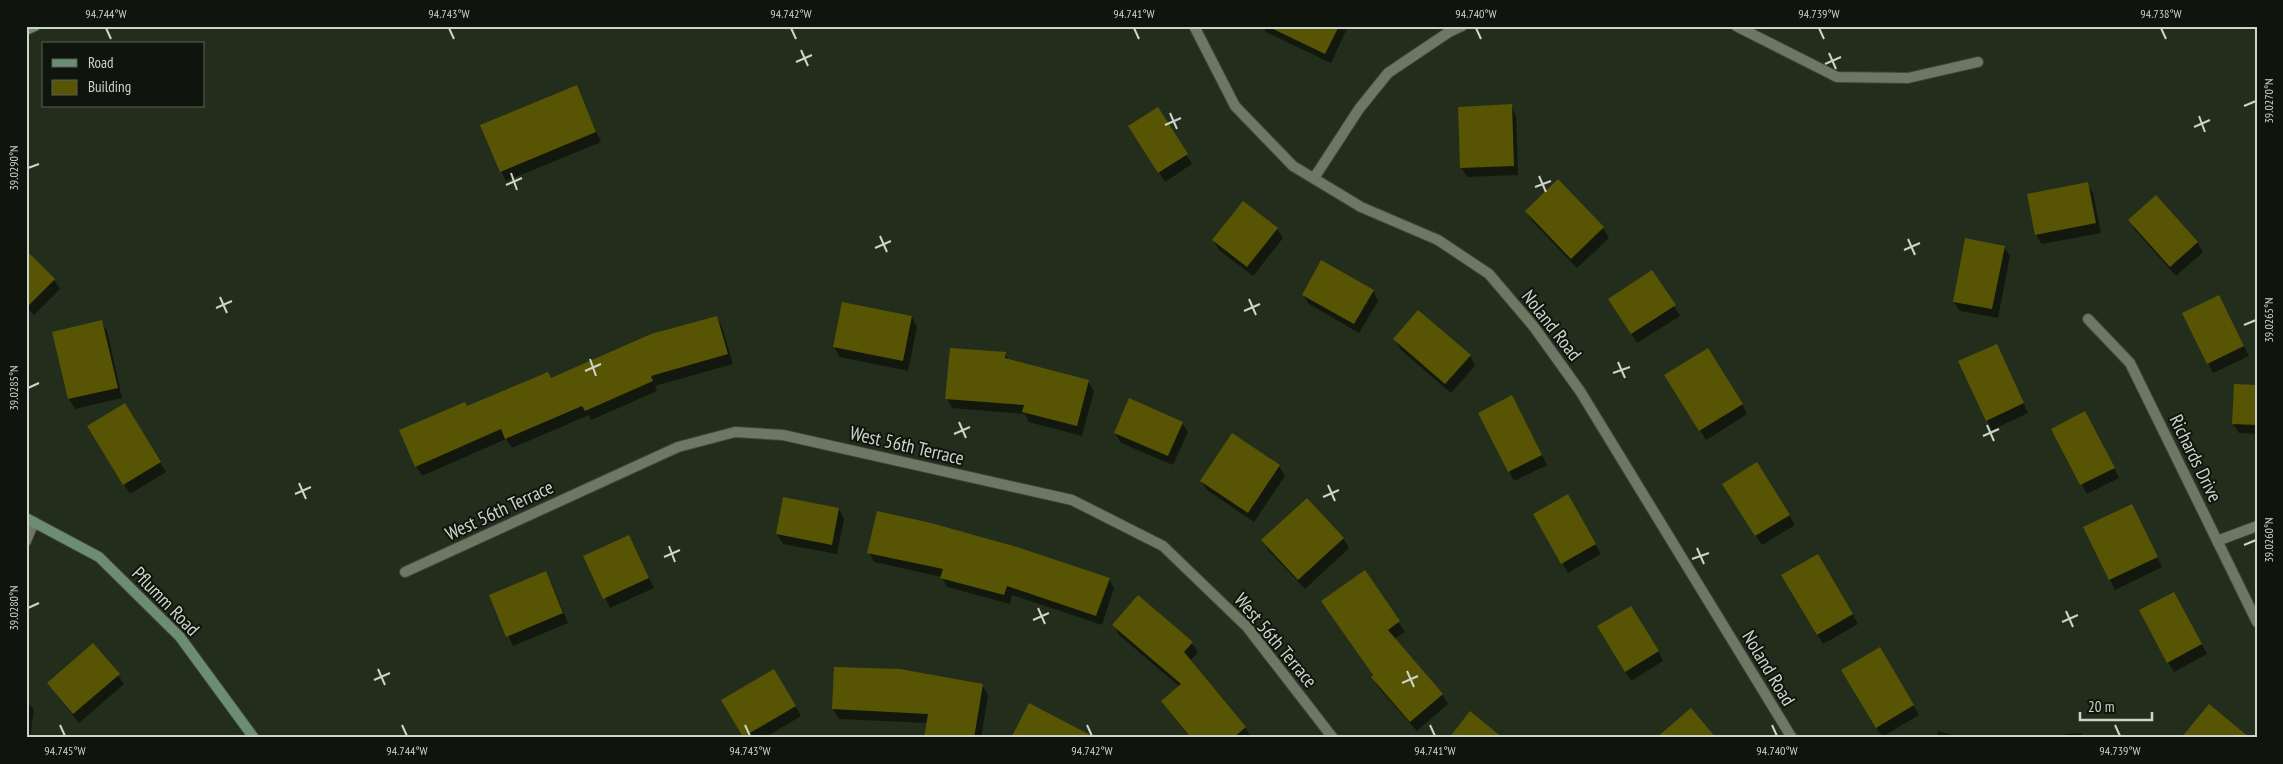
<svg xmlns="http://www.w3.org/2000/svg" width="2283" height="764" font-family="'PT Sans Narrow',sans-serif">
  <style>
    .shadow { fill: #0007 }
    .building { fill: #575404 }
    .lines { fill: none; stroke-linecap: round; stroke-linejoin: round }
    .street-casing { stroke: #3e4739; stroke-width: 12 }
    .secondary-casing { stroke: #3e4739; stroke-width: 12 }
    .street { stroke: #6c7864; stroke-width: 10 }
    .secondary { stroke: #6c8d73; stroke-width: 10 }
    .ticks { fill: none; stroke: #cdd4c9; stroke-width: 2 }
    .labels { text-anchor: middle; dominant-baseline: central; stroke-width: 4; stroke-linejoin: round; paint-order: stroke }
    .street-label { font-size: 19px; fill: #cdd4c9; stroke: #0f140c }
    .neatline { fill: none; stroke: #cdd4c9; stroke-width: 2 }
    .ticks-label { font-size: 12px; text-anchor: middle; fill: #cdd4c9 }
  </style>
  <rect width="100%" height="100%" fill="#232d1c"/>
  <g class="shadow">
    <polygon points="1263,26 1348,26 1331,63 1266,32"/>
    <polygon points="576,86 601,142 506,181 501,171"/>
    <polygon points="1511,106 1516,116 1518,175 1467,177 1461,167"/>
    <polygon points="1158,109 1192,164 1165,182 1136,136"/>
    <polygon points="1558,181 1603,228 1609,238 1577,268 1532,221 1527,211"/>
    <polygon points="2087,184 2093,193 2101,233 2042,244 2036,235 2029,195"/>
    <polygon points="2130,221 2197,242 2203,252 2176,276 2135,230"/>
    <polygon points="1277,229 1283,238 1253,276 1219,250 1213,240"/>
    <polygon points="2004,247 2010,256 1998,318 1960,311 1954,302"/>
    <polygon points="1652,272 1680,316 1637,343 1615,309"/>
    <polygon points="54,280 60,289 34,315 26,307"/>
    <polygon points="1373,291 1378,301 1359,333 1309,304 1303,295"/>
    <polygon points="2219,296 2249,356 2213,373 2208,363"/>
    <polygon points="717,317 722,327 733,364 655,386 657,391 591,420 589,415 512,448 506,439 422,476 416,466 467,407 551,379"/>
    <polygon points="912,317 917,327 908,371 840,357 834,347"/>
    <polygon points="101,322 107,331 122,398 75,409 69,399 54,333"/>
    <polygon points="1395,339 1470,356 1475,366 1451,393 1400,349"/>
    <polygon points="1005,353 1009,361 1088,381 1094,391 1082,436 1029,422 1025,414 952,408 947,399"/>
    <polygon points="2002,355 2028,413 1992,430 1987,420"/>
    <polygon points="1672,385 1742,404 1747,414 1706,440"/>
    <polygon points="2257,386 2257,434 2239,433 2233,424"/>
    <polygon points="125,405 166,472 130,494 89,427"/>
    <polygon points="1517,407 1547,465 1514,481 1479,413"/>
    <polygon points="2090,422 2119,478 2087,494 2053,430"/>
    <polygon points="1182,423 1188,432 1173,465 1121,443 1115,433"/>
    <polygon points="1232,435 1279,466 1285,476 1254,522 1207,490 1201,481"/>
    <polygon points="1729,494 1789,515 1795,525 1762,545"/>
    <polygon points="1567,496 1601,554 1568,573 1534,514"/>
    <polygon points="2132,505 2162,567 2115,590 2085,528"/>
    <polygon points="839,509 844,519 837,554 783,544 777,534"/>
    <polygon points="629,536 654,588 610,608 585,557"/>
    <polygon points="1343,538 1349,548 1305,589 1268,550 1263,541"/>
    <polygon points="869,552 1109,579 1114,588 1102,625 1012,595 1010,604 947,587 942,577 874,562"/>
    <polygon points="1817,555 1858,624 1823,644 1783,576"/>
    <polygon points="1364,572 1405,632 1394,639 1442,694 1448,704 1417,731 1378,687 1372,677"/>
    <polygon points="551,582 568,623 513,646 490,596"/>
    <polygon points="2179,603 2207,654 2174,672 2168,662"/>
    <polygon points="1114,625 1192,643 1198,652 1190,661 1245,727 1251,737 1190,738 1162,702 1180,687 1119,635"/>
    <polygon points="1598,627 1658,651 1663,661 1631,681"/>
    <polygon points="1879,649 1919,715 1882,737 1843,671"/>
    <polygon points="774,670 801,716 764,738 745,738 723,700"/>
    <polygon points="118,675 124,684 79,723 48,683"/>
    <polygon points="982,685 988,695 981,738 926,738 928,723 839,719 833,709"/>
    <polygon points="26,700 34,710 30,738 26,738"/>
    <polygon points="1938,731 1962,738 1936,738"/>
    <polygon points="2081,733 2084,738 2065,738 2065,734"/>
  </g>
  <g class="building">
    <polygon points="1267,26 1339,26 1325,54"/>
    <polygon points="577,85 596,132 500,172 480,125"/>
    <polygon points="1512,104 1514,166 1460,168 1458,107"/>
    <polygon points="1158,107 1188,154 1158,173 1128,126"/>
    <polygon points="1558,179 1604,227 1571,259 1525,211"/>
    <polygon points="2088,182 2096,223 2035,235 2027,194"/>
    <polygon points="2156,195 2198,242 2170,267 2128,220"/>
    <polygon points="1243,201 1278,228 1247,267 1212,240"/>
    <polygon points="1965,238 2005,246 1992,309 1953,302"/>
    <polygon points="26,250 55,279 26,308"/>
    <polygon points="1321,260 1374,290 1354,324 1302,295"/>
    <polygon points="1652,270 1676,305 1631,334 1608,299"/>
    <polygon points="2219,295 2244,346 2207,364 2182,313"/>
    <polygon points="842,302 912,316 903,361 833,347"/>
    <polygon points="1418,310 1471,355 1445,384 1393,339"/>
    <polygon points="717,316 728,354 651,376 653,381 585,411 582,406 505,439 501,429 415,467 399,430 465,402 467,406 548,372 551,378 651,334"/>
    <polygon points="102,320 118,388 68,399 52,332"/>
    <polygon points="1997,344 2024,403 1986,421 1958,361"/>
    <polygon points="950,348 1006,352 1005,358 1089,380 1077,426 1022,412 1024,405 945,399"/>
    <polygon points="1708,348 1743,404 1699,431 1664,375"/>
    <polygon points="2234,384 2257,385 2257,425 2232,424"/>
    <polygon points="1512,395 1542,455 1508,472 1478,413"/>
    <polygon points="1129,398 1183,422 1168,456 1114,433"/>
    <polygon points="125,403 161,462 123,485 87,426"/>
    <polygon points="2085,411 2115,468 2080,485 2051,429"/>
    <polygon points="1232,433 1280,465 1248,513 1200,481"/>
    <polygon points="1757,462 1790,515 1755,536 1722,484"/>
    <polygon points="1568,494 1596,544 1561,564 1533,514"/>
    <polygon points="783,497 839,508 832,545 776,534"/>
    <polygon points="1307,498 1344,538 1298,580 1261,540"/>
    <polygon points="2132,504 2158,557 2109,580 2083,527"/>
    <polygon points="877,511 931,523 1017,547 1110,578 1096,616 1007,586 1004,595 940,578 943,569 867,553"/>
    <polygon points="629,535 649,578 603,599 583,556"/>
    <polygon points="1818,554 1853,614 1817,635 1781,575"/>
    <polygon points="1365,570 1400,621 1388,630 1443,694 1410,722 1371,677 1373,675 1321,601"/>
    <polygon points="546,571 563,613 506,637 489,595"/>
    <polygon points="2174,592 2202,644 2167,663 2139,610"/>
    <polygon points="1138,595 1193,642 1184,652 1246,727 1233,738 1191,738 1161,701 1181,684 1112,625"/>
    <polygon points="1631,606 1659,651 1625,672 1597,626"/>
    <polygon points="93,643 120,674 73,714 47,683"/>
    <polygon points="1880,647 1914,705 1876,728 1841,670"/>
    <polygon points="834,667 900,669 983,684 974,738 924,738 928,714 832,709"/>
    <polygon points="774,669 796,706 743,737 721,700"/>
    <polygon points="1029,703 1096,738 1011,738"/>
    <polygon points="2209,704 2250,738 2181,738"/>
    <polygon points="1691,708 1716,738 1656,738"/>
    <polygon points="1470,711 1503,738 1449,738"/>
  </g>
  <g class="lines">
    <g class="street-casing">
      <g id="street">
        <polyline points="1194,26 1235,106 1293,166 1361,207 1438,240 1489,274 1534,327 1580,391 1792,738"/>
        <polyline points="1736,26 1837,77 1908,78 1978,62"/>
        <polyline points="1314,178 1359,109 1388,73 1449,32 1462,26"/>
        <polyline points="2088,319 2130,363 2257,622"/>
        <polyline points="26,541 34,522"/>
        <polyline points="2217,541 2257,526"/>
        <polyline points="405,572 678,447 735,432 783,435 1072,500 1163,546 1247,627 1333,738"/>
      </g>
    </g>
    <g class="secondary-casing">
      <g id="secondary">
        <polyline points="26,30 35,26"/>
        <polyline points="26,518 99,557 180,637 254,738"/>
      </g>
    </g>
    <use href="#street" class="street"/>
    <use href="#secondary" class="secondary"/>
  </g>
  <path class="ticks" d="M106,28L111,39M449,28L454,39M791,28L796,39M1134,28L1139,39M1476,28L1481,39M1819,28L1824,39M2161,28L2166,39M801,50L808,66M1829,53L1836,69M796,62L812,55M1825,64L1841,57M2244,106L2256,101M1170,113L1177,129M2199,116L2205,132M1165,125L1181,118M2194,127L2210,120M28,168L39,164M511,173L517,190M1539,176L1546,192M506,185L522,178M1535,187L1551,181M880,236L887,252M1908,239L1915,255M875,248L891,241M1904,250L1920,243M220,297L227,313M1249,299L1256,315M216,308L232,301M1244,311L1260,304M2244,325L2256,320M590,359L596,376M1618,362L1625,378M585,371L601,364M1613,373L1630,367M28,388L39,383M959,422L966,438M1987,425L1994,441M954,434L970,427M1983,436L1999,429M299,483L306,499M1328,485L1335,501M295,494L311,487M1323,497L1339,490M2244,545L2256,540M669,546L675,562M1697,548L1704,564M664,557L680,550M1692,559L1709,553M28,608L39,603M1038,608L1045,624M2066,611L2073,627M1033,620L1049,613M2062,622L2078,615M378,669L385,685M1407,671L1414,687M374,680L390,673M1402,683L1418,676M60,725L65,736M402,725L407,736M745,725L750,736M1087,725L1092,736M1430,725L1435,736M1772,725L1777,736M2115,725L2120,736"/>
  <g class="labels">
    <g class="street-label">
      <text transform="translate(1552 325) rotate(52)">Noland Road</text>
      <text transform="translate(907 445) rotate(13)">West 56th Terrace</text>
      <text transform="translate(2196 458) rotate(64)">Richards Drive</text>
      <text transform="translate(499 510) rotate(-25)">West 56th Terrace</text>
      <text transform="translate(166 601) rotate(46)">Pflumm Road</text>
      <text transform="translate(1276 640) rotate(50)">West 56th Terrace</text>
      <text transform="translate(1769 668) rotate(59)">Noland Road</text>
    </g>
  </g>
  <rect width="2283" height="764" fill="none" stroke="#0f140c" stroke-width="55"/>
  <rect x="42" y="42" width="162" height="65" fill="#0f140c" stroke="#5b6158"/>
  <rect x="52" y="59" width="25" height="8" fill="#6c8d73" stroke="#5b6158"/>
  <text x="88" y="68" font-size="15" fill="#cdd4c9">Road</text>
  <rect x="52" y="80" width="25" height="15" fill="#575404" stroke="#5b6158"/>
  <text x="88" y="92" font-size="15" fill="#cdd4c9">Building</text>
  <path d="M2080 712v8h72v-8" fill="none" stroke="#cdd4c9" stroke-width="2.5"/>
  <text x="2088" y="712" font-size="15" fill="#cdd4c9" stroke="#0f140c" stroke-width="4" paint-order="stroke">20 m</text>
  <rect x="28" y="28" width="2228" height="708" class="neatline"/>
  <g class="ticks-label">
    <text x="106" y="18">94.744°W</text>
    <text x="449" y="18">94.743°W</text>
    <text x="791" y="18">94.742°W</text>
    <text x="1134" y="18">94.741°W</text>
    <text x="1476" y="18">94.740°W</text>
    <text x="1819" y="18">94.739°W</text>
    <text x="2161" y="18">94.738°W</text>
    <text transform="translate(2269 101) rotate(-90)" y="4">39.0270°N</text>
    <text transform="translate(14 168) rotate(-90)" y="4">39.0290°N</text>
    <text transform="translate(2269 320) rotate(-90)" y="4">39.0265°N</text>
    <text transform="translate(14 388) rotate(-90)" y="4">39.0285°N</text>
    <text transform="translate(2269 540) rotate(-90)" y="4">39.0260°N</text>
    <text transform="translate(14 608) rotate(-90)" y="4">39.0280°N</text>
    <text x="65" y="755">94.745°W</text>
    <text x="407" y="755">94.744°W</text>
    <text x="750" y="755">94.743°W</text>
    <text x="1092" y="755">94.742°W</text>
    <text x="1435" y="755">94.741°W</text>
    <text x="1777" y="755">94.740°W</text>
    <text x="2120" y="755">94.739°W</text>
  </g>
</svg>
